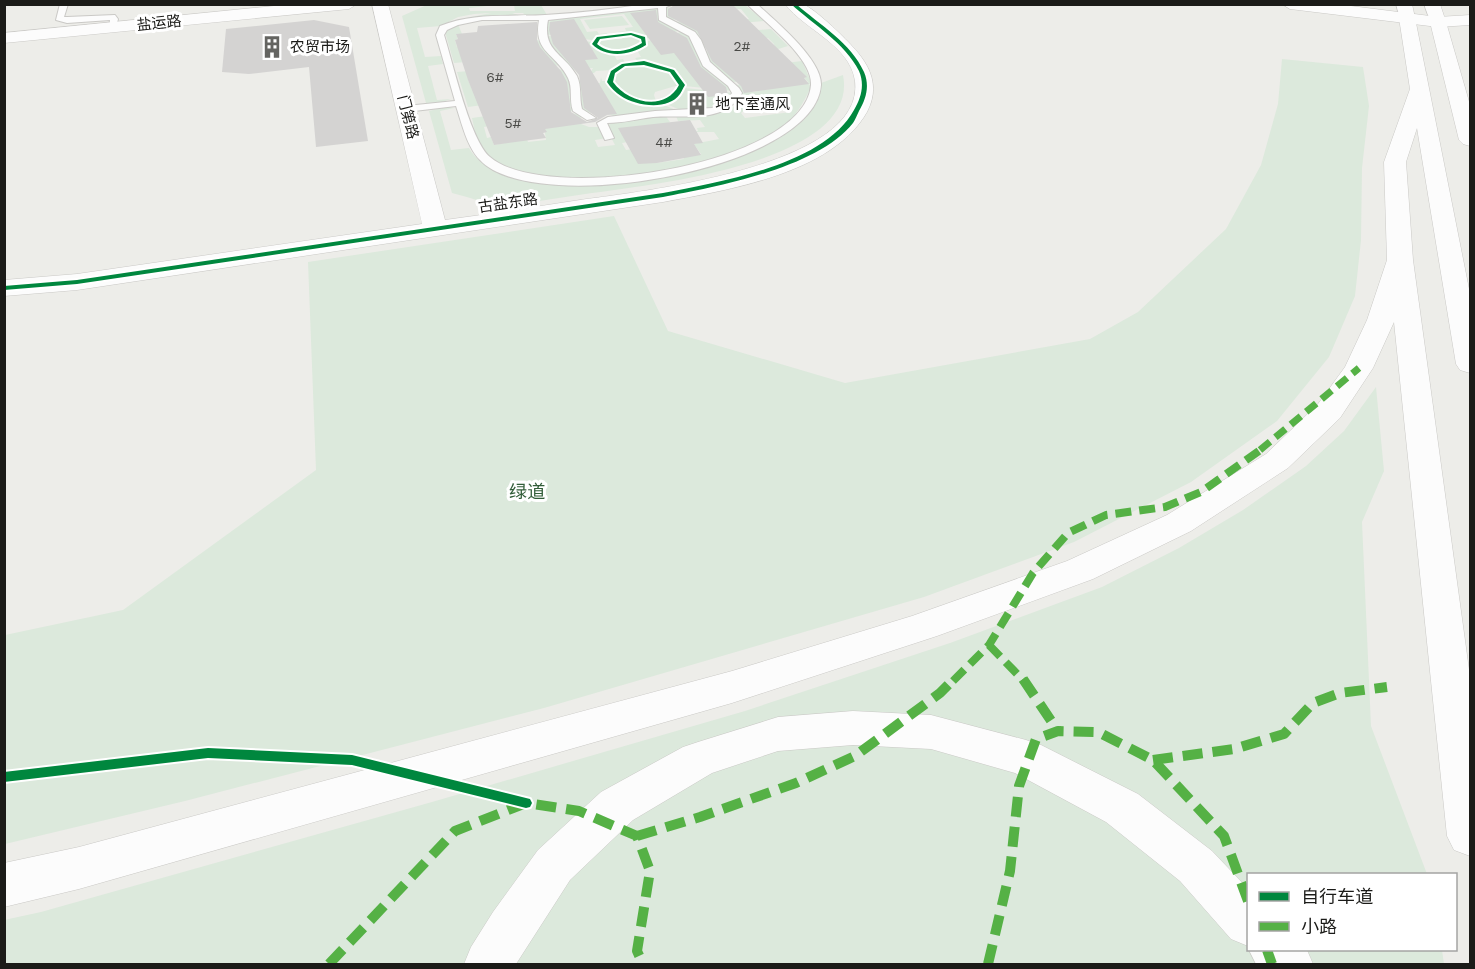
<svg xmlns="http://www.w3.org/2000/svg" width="1475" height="969" font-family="'Work Sans','Noto Sans SC',sans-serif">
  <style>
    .green { fill: #dce9dc }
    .building { fill: #d4d3d2 }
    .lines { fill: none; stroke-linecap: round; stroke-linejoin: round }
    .lane-casing { stroke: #cac9c6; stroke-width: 2 }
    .street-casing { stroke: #cac9c6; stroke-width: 1 }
    .secondary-casing { stroke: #cac9c6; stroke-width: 1 }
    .primary-casing { stroke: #cac9c6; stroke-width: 1 }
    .highway-casing { stroke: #cac9c6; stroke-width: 1 }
    .lane { fill: #fcfcfc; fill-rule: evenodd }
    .street { fill: #fcfcfc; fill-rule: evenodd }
    .secondary { fill: #fcfcfc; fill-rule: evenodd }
    .primary { fill: #fcfcfc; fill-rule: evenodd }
    .highway { fill: #fcfcfc; fill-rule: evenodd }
    .quiet-far2 { stroke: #55b145; stroke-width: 7; stroke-dasharray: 13 7; stroke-linecap: butt }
    .quiet-far1 { stroke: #55b145; stroke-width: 8; stroke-dasharray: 16 8; stroke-linecap: butt }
    .quiet { stroke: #55b145; stroke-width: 10; stroke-dasharray: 20 10; stroke-linecap: butt }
    .cycleway-casing { stroke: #fff; stroke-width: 4 }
    .cycleway { fill: #00873e; fill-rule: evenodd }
    .labels { text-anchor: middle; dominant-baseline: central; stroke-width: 6; stroke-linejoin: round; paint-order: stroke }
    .far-number-label { font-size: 14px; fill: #494946 }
    .far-street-label { font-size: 15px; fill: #1b1b18; stroke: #fff }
    .far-poi-label { font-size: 15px; fill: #1b1b18; stroke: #fff; text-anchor: start }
    .park-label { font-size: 18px; fill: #325d39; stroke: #fff }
  </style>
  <rect width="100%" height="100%" fill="#edede9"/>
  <g class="green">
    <polygon points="429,4 496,5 469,8 470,11 515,11 514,5 541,5 547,15 526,16 523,13 512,13 521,16 466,18 491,13 474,14 458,17 441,26 417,28 425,57 441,56 443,64 428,66 437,100 451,99 442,102 426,103 402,16"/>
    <polygon points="685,5 745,5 764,21 741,23 748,31 771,29 788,46 775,50 774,44 768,38 703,48 697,34 674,22 749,19 741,9 737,9 732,5 687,18 669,20 665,17 666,8"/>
    <polygon points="651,8 657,9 659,17 681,30 651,39 631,33 620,34 618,32 626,31 625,28 633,27 624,14 580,19 587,32 597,31 599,34 607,33 608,36 592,40 543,34 547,23 556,18"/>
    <polygon points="622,16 629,25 590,29 584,20"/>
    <path d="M458,24L462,34H456L458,39L455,40L457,47L538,40L560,65L468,80L472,89L558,69L564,70L568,76L573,111L484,127L487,138L491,137L494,145L527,139L528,142L546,140L544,126C557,120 569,109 583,116L580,118L581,124L589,127H602L607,138L595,140L598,147L615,145L605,126L615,122L665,115L670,122L638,140L622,143L626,150L633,149L657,163L684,159L683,157L701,154L696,147L688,145L719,139L714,132H692L698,131L697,128L705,127L700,120L678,121L676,116L730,106L738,108L748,107L741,113L745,118L791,112L778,97L743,101L737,100L741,92L737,85L743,84L753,92L808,82L804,78L806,77L734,82L710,66L703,53L714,50L777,64L802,61L812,84H809L811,87C802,106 795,118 778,130C727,167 542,203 490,159C478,149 475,132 472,118L486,116L483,105L468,107L457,72L469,71L466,62L454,63L445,32Z"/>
    <path d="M685,31L692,36C696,50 699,63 711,73C719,80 727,82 733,91L685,86C682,66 655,62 638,61L635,58L641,57L637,50L646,46L648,41Z"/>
    <polygon points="543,35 591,42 593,48 613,53 617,60 623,59 625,63 611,70 596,71 594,73 590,73 593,68 571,70 550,49"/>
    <path d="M631,35L642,40L640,46C627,52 607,55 596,44L601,39H622L621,36Z"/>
    <polygon points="1282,59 1363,67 1369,106 1362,168 1361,240 1355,296 1329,357 1277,421 1191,482 1074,542 924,597 544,708 185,801 5,844 5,635 123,610 316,470 308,262 614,216 668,331 845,383 1090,339 1138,312 1226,229 1261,165 1278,104"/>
    <path d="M629,64C647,62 673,65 679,85L655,92L654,95L656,101C639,102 616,97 612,78L618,69Z"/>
    <path d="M843,75C861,163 649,185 592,193C572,196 552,199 533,202C524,203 514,206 505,206C488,205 469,197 452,193L429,111L445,107L454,108L440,111L451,150L469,148C512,226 825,171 821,83Z"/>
    <path d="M601,77L602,81H606C618,107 639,99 660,104C668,106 675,110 683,113L616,118C603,108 594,118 579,108L577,80L596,79V83H600Z"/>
    <path d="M685,88L734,93C728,106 705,113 692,112C683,112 672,106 664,103L677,98Z"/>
    <polygon points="1376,387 1384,471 1362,522 1371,726 1427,874 1248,874 1248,950 1442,950 1444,964 5,964 4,920 41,912 432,802 745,711 950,643 1102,587 1179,548 1243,510 1306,466 1344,431"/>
  </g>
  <g class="building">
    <polygon points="676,4 734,6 807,77 804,78 809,84 744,93 741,86 712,61 697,31 668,16 668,9"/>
    <polygon points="656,10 658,22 687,38 701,67 726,87 728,95 708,97 674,53 661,55 630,13"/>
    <polygon points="574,19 598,59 585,60 617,114 607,115 595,122 545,129 547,132 543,133 546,138 494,145 468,80 455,40 458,39 456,34 477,32 478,26 537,22 537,40 540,47 561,71 567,82 571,112 587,122 598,118 584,108 579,75 553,44 549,30 550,22"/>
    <polygon points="314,20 349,27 368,141 316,147 309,67 249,74 222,72 226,29"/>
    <polygon points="690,120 703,143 694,144 701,155 657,163 638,164 618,128"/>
  </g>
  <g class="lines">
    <g class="lane-casing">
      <g id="lane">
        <polygon points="60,4 68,4 64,17 67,17 115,15 118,19 116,27 109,29 110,20 67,23 56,20"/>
        <path d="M646,4H674L666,7V17L695,32L701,40L710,62L739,88L742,93C724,125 684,114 653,117C638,119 623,123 607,123L614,138L605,140L597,123L608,117L655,111L712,108L728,100L732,93L728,86L703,66L689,36L659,20L658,8L548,20C542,51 564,53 577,76C582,87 579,98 582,109L596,118L587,120L573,111C569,100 573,88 568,78C556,53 533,53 539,20H482L458,25L447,30L444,35C453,63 470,140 490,157C545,205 804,166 811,85C813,58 764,22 747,4H757C774,20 822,59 821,85C815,171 534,218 480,160C467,147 462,124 456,106L406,112L401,109L406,106L455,101L436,35L440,26C474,12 509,17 545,15C579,13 613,9 646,4Z"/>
      </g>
    </g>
    <g class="street-casing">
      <g id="street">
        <polygon points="294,4 357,4 349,9 4,43 4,33"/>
        <path d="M372,4H388L445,220C490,214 535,207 580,200C638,192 866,167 855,81C850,45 805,30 785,4C790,4 799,3 804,5C814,8 844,37 852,46C871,66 880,87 867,112C832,174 727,190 663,202L77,290L4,296V280L77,274L422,224Z"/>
      </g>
    </g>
    <g class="secondary-casing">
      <polygon id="secondary" points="1282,4 1335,4 1438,17 1470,15 1470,25 1438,27 1290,9"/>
    </g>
    <g class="primary-casing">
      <g id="primary">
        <polygon points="1396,4 1412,4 1415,18 1413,22 1401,22"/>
        <polygon points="1424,4 1440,4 1446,22 1444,26 1432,26"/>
      </g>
    </g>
    <g class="highway-casing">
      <g id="highway">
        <polygon points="1407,13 1415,18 1470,294 1470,373 1460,370 1456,364 1417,128 1406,162 1413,260 1470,677 1470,856 1454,850 1447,836 1394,322 1373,368 1340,418 1288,468 1191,531 1093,579 937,636 732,703 79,889 4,907 4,863 79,847 732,671 912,616 1067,561 1167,515 1266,454 1318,404 1345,367 1367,320 1387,260 1384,162 1410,89 1399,18"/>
        <polygon points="1438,17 1444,18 1446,22 1470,105 1470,146 1463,144 1459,140 1430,22 1432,18"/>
        <polygon points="853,711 931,715 1026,740 1041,745 1138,794 1212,851 1248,889 1248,946 1231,939 1180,881 1106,822 1015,773 931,749 853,745 778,751 712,773 633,820 570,880 516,964 464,964 471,947 493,912 538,850 601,792 683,747 698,742 778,717"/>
        <polygon points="1249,950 1307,950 1313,964 1256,964"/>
      </g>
    </g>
    <use href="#lane" class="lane"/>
    <use href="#street" class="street"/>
    <use href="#secondary" class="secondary"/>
    <use href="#primary" class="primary"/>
    <use href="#highway" class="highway"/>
    <polyline class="quiet-far2" points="1260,450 1359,368"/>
    <g class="quiet-far1">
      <polyline points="989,645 1024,681"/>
      <polyline points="953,681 989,645 1033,573 1068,533 1106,515 1165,507 1201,492 1263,448"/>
    </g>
    <g class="quiet">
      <polyline points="1023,679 1058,731"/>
      <polyline points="1153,760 1234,749 1284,734 1313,703 1340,693 1387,687"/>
      <polyline points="637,836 700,817 796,783 855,756 940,693 954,679"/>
      <polyline points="1267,950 1272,964"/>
      <polyline points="329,964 455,831 526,803 579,811 637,836 650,871 637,951 643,964"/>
      <polyline points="988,964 1010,871 1019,786 1036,739 1058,731 1098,732 1153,760 1224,836 1248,901"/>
    </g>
    <g class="cycleway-casing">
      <g id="cycleway">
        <path d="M791,4H796C820,25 851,43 864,72C870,86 866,99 859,111C857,115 855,120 853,123C818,168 716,187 663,197L77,284L4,290V286L77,280L663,193C720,182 824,165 854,110C861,98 865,85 859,71C845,43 814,25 791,4Z"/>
        <path d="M631,33L645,37L646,45C629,56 606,58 592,44L597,37ZM631,35L641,39L642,43C628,52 610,55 597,44L600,39Z"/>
        <path d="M644,61L674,70L685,85C683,88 682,91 680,94C668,111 636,106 621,96C615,92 611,88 607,82L611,71L622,64ZM644,65L670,72L679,85C665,112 628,103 613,82L615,73L625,66Z"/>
        <polygon points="208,748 352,755 526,798 530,799 532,803 530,807 526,808 352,765 208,758 4,782 4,772"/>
      </g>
    </g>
    <use href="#cycleway" class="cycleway"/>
  </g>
  <defs>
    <g id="building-bare" transform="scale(1.8)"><path d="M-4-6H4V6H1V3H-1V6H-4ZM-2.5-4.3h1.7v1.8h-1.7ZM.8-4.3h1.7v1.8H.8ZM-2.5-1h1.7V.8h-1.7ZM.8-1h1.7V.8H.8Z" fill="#646461" stroke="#fff" stroke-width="2.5" paint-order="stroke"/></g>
  </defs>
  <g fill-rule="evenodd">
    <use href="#building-bare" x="272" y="47"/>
    <use href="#building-bare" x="697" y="104"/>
  </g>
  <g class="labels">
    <g class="far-number-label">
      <text x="742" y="46">2#</text>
      <text x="495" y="77">6#</text>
      <text x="513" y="123">5#</text>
      <text x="664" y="142">4#</text>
    </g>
    <g class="far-street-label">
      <text transform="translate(159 23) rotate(-6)">盐运路</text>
      <text transform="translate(408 117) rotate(76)">门第路</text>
      <text transform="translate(508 203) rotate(-8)">古盐东路</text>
    </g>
    <g class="far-poi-label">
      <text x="290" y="47">农贸市场</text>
      <text x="715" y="104">地下室通风</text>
    </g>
    <g class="park-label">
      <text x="527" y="491">绿道</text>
    </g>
  </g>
  <rect width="1475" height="969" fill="none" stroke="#1b1b18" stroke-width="12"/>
  <rect x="1247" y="873" width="210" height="78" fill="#ffffff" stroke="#a4a4a3" stroke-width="1.5"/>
  <rect x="1259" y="892" width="30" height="9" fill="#00873e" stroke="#a4a4a3" stroke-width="1.5"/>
  <text x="1301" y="903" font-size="18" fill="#1b1b18">自行车道</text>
  <rect x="1259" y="922" width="30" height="9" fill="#55b145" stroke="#a4a4a3" stroke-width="1.5"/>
  <text x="1301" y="933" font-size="18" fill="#1b1b18">小路</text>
</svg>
